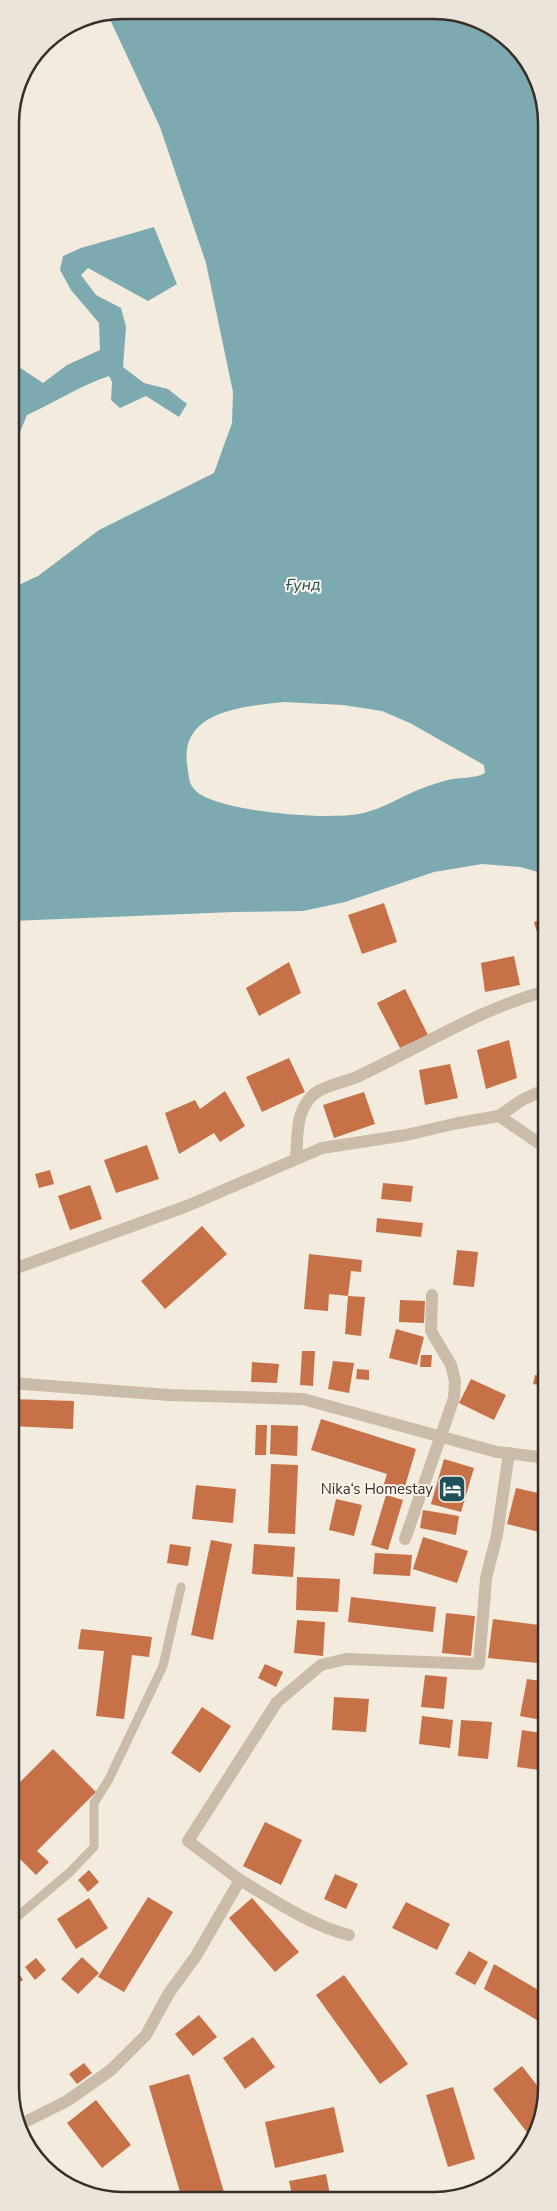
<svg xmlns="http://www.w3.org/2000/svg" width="557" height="2211" font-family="'Nunito Sans',sans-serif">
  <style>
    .water { fill: #7caab0; fill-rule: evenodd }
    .building { fill: #c67148 }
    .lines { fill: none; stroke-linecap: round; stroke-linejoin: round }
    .service { stroke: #cbbca9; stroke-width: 9 }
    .minor { stroke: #cbbca9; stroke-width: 12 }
    .labels { text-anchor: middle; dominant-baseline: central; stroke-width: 4; stroke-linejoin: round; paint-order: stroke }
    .poi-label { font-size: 15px; fill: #382f29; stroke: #faf4ea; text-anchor: end }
    .water-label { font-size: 16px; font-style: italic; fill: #1e515a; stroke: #faf4ea }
    .rim { fill: none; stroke: #382f29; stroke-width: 2.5 }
  </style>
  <rect width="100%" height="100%" fill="#f3ebde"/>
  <g class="water">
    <path d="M123,10L457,12L519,48L546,108V874L520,867L482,864L434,872L345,902L303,911L234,912L11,921L10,589L38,576L99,530L214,473L232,423L233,392L206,263L160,127L107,13ZM284,702L343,705L382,711L410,723L484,765L485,773C475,779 459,777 448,780C439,782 431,785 423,788C404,795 386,807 367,812C337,822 220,812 197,792C188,785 189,775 187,764C180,710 246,706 284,702Z"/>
    <path d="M154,227L177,284L148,301L88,268L81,275L96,295L121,308L126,327L123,367L144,383L168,389L187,404L179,417L146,396L120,408L111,400L112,382L109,376C79,386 56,402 27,415L10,457C10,451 9,443 10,437C15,417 23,408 15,387H10V341L13,363L43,383L67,365L100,350L99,323L71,290L60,270L63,256L81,248Z"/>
  </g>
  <g class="building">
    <polygon points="384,903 397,942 362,954 348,915"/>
    <polygon points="546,918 546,962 534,922"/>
    <polygon points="514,956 520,985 485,992 481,963"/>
    <polygon points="289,962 301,993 259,1016 246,988"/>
    <polygon points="405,989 428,1035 400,1048 377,1003"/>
    <polygon points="509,1040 517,1078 486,1089 477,1050"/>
    <polygon points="289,1058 305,1092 262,1112 246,1077"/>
    <polygon points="450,1064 458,1098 425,1105 419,1070"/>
    <polygon points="225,1091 245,1126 220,1142 214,1133 179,1154 165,1113 195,1100 200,1109"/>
    <polygon points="364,1092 375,1124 334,1138 323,1105"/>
    <polygon points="147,1145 159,1179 116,1193 104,1160"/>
    <polygon points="50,1170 54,1184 39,1188 35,1174"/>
    <polygon points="383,1183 413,1186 411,1202 381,1199"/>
    <polygon points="90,1185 102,1219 70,1230 58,1196"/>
    <polygon points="377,1218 423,1223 421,1237 376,1232"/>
    <polygon points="202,1226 227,1254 165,1309 141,1281"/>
    <polygon points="457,1250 478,1252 474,1287 453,1285"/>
    <polygon points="309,1254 362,1260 361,1272 351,1271 348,1296 329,1294 328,1311 304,1309"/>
    <polygon points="348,1296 365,1297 361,1336 345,1334"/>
    <polygon points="400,1300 425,1301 424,1323 399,1322"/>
    <polygon points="396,1329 424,1337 417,1365 389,1358"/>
    <polygon points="302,1351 315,1351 313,1386 300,1385"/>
    <polygon points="421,1355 432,1355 431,1367 420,1367"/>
    <polygon points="333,1361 354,1363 349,1393 328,1389"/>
    <polygon points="252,1362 279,1364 277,1383 251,1382"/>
    <polygon points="357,1369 369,1370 369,1380 356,1379"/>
    <polygon points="535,1375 546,1377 547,1413 540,1412 544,1386 533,1384"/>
    <polygon points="471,1379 506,1395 494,1420 459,1403"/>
    <polygon points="11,1399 74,1401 73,1429 11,1426"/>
    <polygon points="321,1419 416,1449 403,1493 383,1487 387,1474 311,1450"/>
    <polygon points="256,1425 267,1425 266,1455 255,1455"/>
    <polygon points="271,1425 298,1426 297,1456 270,1454"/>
    <polygon points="444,1459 474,1468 461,1512 431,1504"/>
    <polygon points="271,1464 298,1465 295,1534 268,1533"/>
    <polygon points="196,1485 236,1489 233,1523 192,1519"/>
    <polygon points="516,1488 547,1495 547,1534 507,1524"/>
    <polygon points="386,1495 403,1500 388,1550 371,1545"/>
    <polygon points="336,1499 362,1505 354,1536 329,1530"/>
    <polygon points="423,1510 459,1516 456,1535 420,1528"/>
    <polygon points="423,1537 468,1551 457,1583 413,1569"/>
    <polygon points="211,1540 232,1544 213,1640 191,1635"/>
    <polygon points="170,1544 191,1547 188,1566 167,1563"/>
    <polygon points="254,1544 295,1547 293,1577 252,1574"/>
    <polygon points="375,1553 412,1555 410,1576 373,1574"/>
    <polygon points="297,1577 340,1579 338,1612 296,1610"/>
    <polygon points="351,1597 436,1607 433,1632 348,1622"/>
    <polygon points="446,1613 475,1616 471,1656 442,1653"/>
    <polygon points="493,1619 547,1626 547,1664 488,1658"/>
    <polygon points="297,1620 325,1622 323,1656 294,1653"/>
    <polygon points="81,1629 152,1637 149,1657 132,1655 124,1719 96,1716 104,1651 78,1649"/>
    <polygon points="265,1664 283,1672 276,1687 258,1678"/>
    <polygon points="425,1675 447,1677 444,1709 421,1707"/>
    <polygon points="527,1679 547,1682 547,1721 520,1716"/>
    <polygon points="334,1697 369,1699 366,1732 332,1730"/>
    <polygon points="202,1707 231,1726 200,1773 171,1753"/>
    <polygon points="422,1716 453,1720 450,1748 419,1744"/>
    <polygon points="461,1720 492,1722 488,1759 458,1756"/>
    <polygon points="522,1730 547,1734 547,1771 517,1767"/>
    <polygon points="53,1749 96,1792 37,1851 49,1862 36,1875 11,1850 11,1791"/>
    <polygon points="11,1761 19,1770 11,1778"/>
    <polygon points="265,1822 302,1840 281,1885 243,1866"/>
    <polygon points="89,1870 99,1882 88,1892 78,1880"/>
    <polygon points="335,1874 358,1884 346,1909 324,1899"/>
    <polygon points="148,1897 173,1912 124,1992 98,1977"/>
    <polygon points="89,1898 108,1928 76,1949 57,1919"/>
    <polygon points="252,1898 299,1952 275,1972 229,1918"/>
    <polygon points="406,1902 450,1924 437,1950 392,1928"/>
    <polygon points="469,1951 488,1962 475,1985 455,1974"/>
    <polygon points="82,1957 99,1973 78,1994 61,1979"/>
    <polygon points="36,1958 46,1970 35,1980 25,1967"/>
    <polygon points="11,1960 23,1980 11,1988"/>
    <polygon points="494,1964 547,1995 547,2026 484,1989"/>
    <polygon points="344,1975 408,2064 380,2084 316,1995"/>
    <polygon points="199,2015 217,2037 193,2056 175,2034"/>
    <polygon points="253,2037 275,2067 245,2089 223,2058"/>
    <polygon points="84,2063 92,2073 77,2084 69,2074"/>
    <polygon points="522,2066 546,2097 530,2136 493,2089"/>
    <polygon points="189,2074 226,2199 182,2199 149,2086"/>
    <polygon points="453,2087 475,2159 448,2167 426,2095"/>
    <polygon points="96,2100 131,2145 102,2168 67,2123"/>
    <polygon points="334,2107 344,2152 275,2168 265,2122"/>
    <polygon points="326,2174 331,2200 293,2199 289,2181"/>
  </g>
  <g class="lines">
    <polyline class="service" points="11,1922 70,1872 94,1847 94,1803 109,1779 163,1666 181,1587"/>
    <g class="minor">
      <polyline points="499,1116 546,1148"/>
      <path d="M296,1158C298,1135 295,1111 314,1094C325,1085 346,1082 359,1076C423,1046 477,1010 546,991"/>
      <polyline points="11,1270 187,1206 322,1148 406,1135 458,1123 499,1116 522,1100 546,1089"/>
      <polyline points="11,1383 169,1395 303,1399 497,1452 547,1458"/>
      <polyline points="405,1539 454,1398 455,1381 451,1365 431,1331 432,1295"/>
      <polyline points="240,1880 188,1841 277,1702 321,1665 346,1659 479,1664 486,1578 497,1535 509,1453"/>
      <path d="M21,2124L67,2101L111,2070L146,2035L169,1993L196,1956L240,1880C275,1901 310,1925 349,1935"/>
    </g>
  </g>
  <defs>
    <g id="hotel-square" transform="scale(1.4375)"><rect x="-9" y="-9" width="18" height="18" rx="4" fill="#1e515a" stroke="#faf4ea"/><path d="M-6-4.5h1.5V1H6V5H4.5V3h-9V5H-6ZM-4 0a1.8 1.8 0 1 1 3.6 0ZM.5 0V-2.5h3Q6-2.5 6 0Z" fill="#fff"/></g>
  </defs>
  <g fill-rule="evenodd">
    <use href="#hotel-square" x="452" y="1489"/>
  </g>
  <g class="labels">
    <g class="poi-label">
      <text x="433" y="1489">Nika‘s Homestay</text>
    </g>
    <g class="water-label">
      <text transform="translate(303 585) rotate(-1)">Ғунд</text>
    </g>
  </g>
  <path d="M0 0H557V2211H0ZM123 19H434A104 104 0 0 1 538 123V2088A104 104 0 0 1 434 2192H123A104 104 0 0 1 19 2088V123A104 104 0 0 1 123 19Z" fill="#eae4db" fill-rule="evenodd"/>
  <path class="rim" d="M123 19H434A104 104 0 0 1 538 123V2088A104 104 0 0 1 434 2192H123A104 104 0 0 1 19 2088V123A104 104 0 0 1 123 19Z"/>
</svg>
